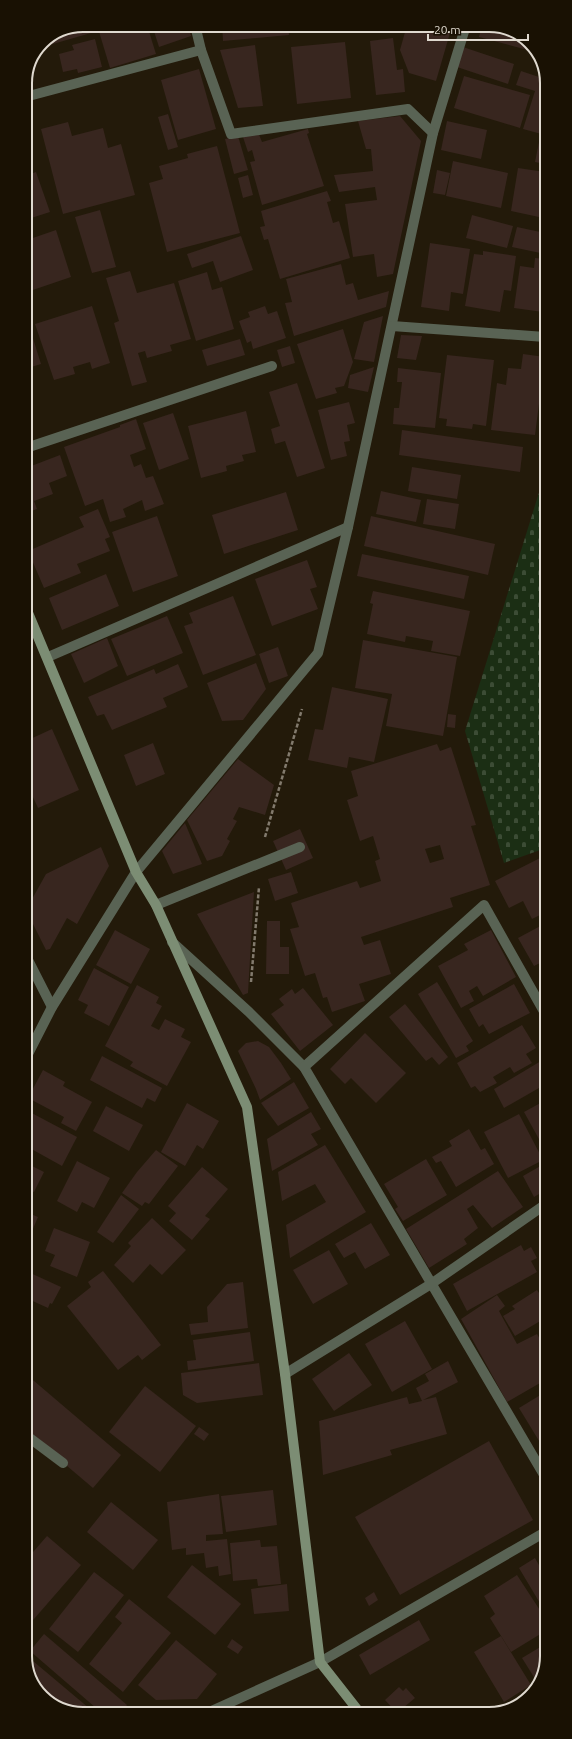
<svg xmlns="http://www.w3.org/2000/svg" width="572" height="1739" font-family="Ubuntu,sans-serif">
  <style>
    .cemetery { fill: url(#cemetery-stones) }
    .building { fill: #38261f; fill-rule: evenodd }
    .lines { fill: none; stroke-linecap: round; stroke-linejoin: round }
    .path { stroke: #827a6d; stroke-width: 2.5; stroke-dasharray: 4 2; stroke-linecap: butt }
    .lane { stroke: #596354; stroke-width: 10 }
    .street { stroke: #596354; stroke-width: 10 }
    .secondary { stroke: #7c8d74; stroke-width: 10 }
    .rim { fill: none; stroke: #dfd9cf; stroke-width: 2 }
  </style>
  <defs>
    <pattern id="cemetery-stones" width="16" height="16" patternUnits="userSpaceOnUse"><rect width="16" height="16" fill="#1b2e14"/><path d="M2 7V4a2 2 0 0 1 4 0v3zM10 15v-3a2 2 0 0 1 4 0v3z" fill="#3c4c35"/></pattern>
  </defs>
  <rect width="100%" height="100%" fill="#231a0a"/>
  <polygon class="cemetery" points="546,470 546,848 504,863 465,731"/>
  <g class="building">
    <polygon points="83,25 89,25 91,33 39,48 42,42"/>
    <polygon points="97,25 147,25 156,54 110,68"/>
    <polygon points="152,25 188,25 191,36 159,47"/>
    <polygon points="222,25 288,25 289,35 223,41"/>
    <polygon points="407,25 452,26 436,81 409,73 400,50"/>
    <polygon points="482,25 493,25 527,39 535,52 479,37"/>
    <polygon points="393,38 397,70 403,69 405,92 376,95 370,41"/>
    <polygon points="95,39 102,67 78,73 77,69 63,72 59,54 74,50 72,45"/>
    <polygon points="345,42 351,98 297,104 291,47"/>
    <polygon points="255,45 263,106 238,108 220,50"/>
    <polygon points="463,47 514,64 508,84 457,67"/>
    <polygon points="199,69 216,129 178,140 161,80"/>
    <polygon points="521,71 545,79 545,135 523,129 535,91 516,85"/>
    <polygon points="464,76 530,95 520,128 454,108"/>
    <polygon points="168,114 178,147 168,150 158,117"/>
    <polygon points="400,116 421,141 393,274 377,277 374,254 353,257 345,204 377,200 375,187 339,192 334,175 373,171 371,149 366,149 358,121"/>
    <polygon points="447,121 487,130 481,159 441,150"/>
    <polygon points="68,122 72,136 103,128 108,148 121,144 135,195 63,214 41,129"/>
    <polygon points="308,129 309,133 307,134 324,186 262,205 250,162 255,161 252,150 248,152 243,137 258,132 262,142"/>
    <polygon points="238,136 248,170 234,174 225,139"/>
    <polygon points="539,142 545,144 545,164 535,162"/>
    <polygon points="217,146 240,233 167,252 149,183 163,179 159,166 188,158 187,154"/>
    <polygon points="453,161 508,173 501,208 446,196"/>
    <polygon points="518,168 545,172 545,181 539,217 511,211"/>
    <polygon points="437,170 450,173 445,195 433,193"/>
    <polygon points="36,172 50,212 25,220 25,176"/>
    <polygon points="248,175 253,195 243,198 238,178"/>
    <polygon points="327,191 331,201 327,202 333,223 339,221 350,258 280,279 268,239 264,240 260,227 265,226 261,211"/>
    <polygon points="100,210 116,267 92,273 75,217"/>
    <polygon points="472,215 513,226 507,248 466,238"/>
    <polygon points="517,227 545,233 545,254 512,247"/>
    <polygon points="56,230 71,277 27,292 25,287 25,254 31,252 27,240"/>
    <polygon points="241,236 253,270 220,282 213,261 192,268 187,254"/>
    <polygon points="430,243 470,249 463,294 451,292 449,311 421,307"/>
    <polygon points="483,251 516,256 511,291 504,290 500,312 465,306 474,254 483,255"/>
    <polygon points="535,258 545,259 545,296 543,312 514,308 520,266 534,268"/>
    <polygon points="341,264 346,285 353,283 358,300 389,291 386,307 294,336 285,303 292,302 286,279"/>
    <polygon points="130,271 137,293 174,283 191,339 170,345 172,351 147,358 145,351 138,353 147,382 132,386 114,323 119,321 106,278"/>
    <polygon points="207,272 212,290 222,287 234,329 196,341 178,281"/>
    <polygon points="92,306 110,363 92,369 90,362 73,367 75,374 54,380 35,324"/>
    <polygon points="265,306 268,314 277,311 286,338 253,349 251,341 247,343 239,321 250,317 248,312"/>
    <polygon points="26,316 41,364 28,368 31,378 25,380"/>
    <polygon points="383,316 374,362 354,359 364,322"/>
    <polygon points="343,329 353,362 344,386 335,388 337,393 316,399 297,344"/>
    <polygon points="401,335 422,336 416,360 397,358"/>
    <polygon points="240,339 245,355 207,366 202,350"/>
    <polygon points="290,346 295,363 282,367 277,350"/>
    <polygon points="523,354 545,357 535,435 491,430 497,383 506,385 508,368 521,369"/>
    <polygon points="447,355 494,360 486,426 473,424 472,429 446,426 447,419 439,418"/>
    <polygon points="374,367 368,392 348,388 350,375"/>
    <polygon points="398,368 441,373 435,428 393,424 394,408 399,408 402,382 397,382"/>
    <polygon points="297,383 325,468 297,477 285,441 275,444 271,429 280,426 269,392"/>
    <polygon points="349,402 355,423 347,425 350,441 344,442 347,456 331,460 318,410"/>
    <polygon points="246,411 256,452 242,455 244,461 226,466 227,471 201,478 188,426"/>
    <polygon points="173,413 189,459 159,470 143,423"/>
    <polygon points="136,419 146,449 130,455 134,467 141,464 146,478 153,476 164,504 145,511 142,500 123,509 126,517 110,522 103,499 85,506 64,447 120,427 120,425"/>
    <polygon points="402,430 523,447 520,472 399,455"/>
    <polygon points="60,455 67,476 49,483 53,494 34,501 37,509 26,513 26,468"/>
    <polygon points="412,467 461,475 457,499 408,491"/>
    <polygon points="381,491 421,500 416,522 376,514"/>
    <polygon points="286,492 298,530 224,554 212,515"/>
    <polygon points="427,499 459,504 455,529 423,524"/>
    <polygon points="98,509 110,537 105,539 110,551 77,564 81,573 44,588 28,551 84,527 79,517"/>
    <polygon points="157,516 178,576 133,592 112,532"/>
    <polygon points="371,516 495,544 488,575 364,546"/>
    <polygon points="362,554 469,576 464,599 357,576"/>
    <polygon points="307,560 317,587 310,589 318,609 272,626 255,579"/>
    <polygon points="106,574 119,606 62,630 49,598"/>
    <polygon points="373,591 470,611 460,656 431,651 433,641 406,636 405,642 367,634 373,604 370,603"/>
    <polygon points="233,596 256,655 203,675 184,626 193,623 189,613"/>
    <polygon points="167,616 183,653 127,676 111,639"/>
    <polygon points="107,638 118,666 84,683 71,654"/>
    <polygon points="363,640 457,657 443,736 386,726 392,694 355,688"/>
    <polygon points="278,647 288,676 269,683 259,654"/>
    <polygon points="256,663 266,689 243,720 222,721 207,683"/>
    <polygon points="178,664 188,687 163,698 167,707 112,730 104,714 97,716 88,697 154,669 156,674"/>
    <polygon points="332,687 388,699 374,762 349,757 347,768 308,760 315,729 323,730"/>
    <polygon points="448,714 456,715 455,728 447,727"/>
    <polygon points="52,729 79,790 38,808 26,782 26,741"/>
    <polygon points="153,743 165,774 136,786 124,755"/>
    <path d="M437,744L440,751L451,747L476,825L471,826L490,885L450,898L453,907L361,937L364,945L380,940L391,974L359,984L365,1001L332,1012L327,997L323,998L315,973L305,976L290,929L299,927L291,903L357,881L360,888L381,881L375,861L380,859L373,836L360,841L347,800L358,796L351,771ZM440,845L444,859L430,863L425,849Z"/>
    <polygon points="238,759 274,785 265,815 239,807 233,819 237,821 227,839 230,841 222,856 207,861 187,820"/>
    <polygon points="185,823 202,864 173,874 162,851"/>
    <polygon points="300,829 313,858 286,870 273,841"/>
    <polygon points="101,847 109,866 77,924 67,918 50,949 46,950 26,910 46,874"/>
    <polygon points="546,855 546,912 532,919 523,901 509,908 495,881"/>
    <polygon points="291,872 298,893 275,901 268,879"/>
    <polygon points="254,892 248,993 243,995 197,914"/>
    <polygon points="267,921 280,921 280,947 289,947 289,974 266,974"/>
    <polygon points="546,923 546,960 534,966 518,938"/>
    <polygon points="115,930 150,949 131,984 96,965"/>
    <polygon points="491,930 516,977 483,996 477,986 469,991 474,1001 461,1008 438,966 468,950 464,944"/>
    <polygon points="94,968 129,987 109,1026 84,1013 88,1005 78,1000"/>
    <polygon points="437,982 473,1041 466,1046 469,1051 456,1058 418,994"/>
    <polygon points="514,984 530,1013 489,1034 483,1024 479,1027 469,1009"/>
    <polygon points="137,985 159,997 156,1003 162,1006 151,1026 159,1030 165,1019 185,1029 181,1037 191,1042 167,1086 130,1066 133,1062 105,1046"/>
    <polygon points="303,988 333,1025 300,1051 271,1014 284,1005 279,999 292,989 295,994"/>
    <polygon points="405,1004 448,1057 439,1065 432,1057 426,1061 389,1017"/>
    <polygon points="522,1025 536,1048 526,1054 532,1063 514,1073 510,1067 493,1077 497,1083 480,1092 475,1086 471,1088 457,1063"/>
    <polygon points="365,1033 406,1073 376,1103 351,1078 345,1084 330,1069"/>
    <polygon points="258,1041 269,1047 281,1063 291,1079 260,1100 256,1089 238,1051 246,1043"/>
    <polygon points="102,1056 162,1088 155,1102 147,1098 142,1108 90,1080"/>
    <polygon points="546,1058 546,1084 504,1108 494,1089"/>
    <polygon points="43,1070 65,1082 63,1086 92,1102 76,1131 61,1123 64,1117 28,1098"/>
    <polygon points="294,1082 309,1108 278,1126 261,1103"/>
    <polygon points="546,1100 546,1150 545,1150 524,1112"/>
    <polygon points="187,1103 219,1121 203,1149 197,1145 185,1166 161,1152"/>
    <polygon points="106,1106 143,1125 129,1151 93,1131"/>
    <polygon points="26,1110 77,1137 62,1166 26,1146"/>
    <polygon points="311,1112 321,1129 311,1134 318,1145 272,1171 267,1139"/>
    <polygon points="519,1114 543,1160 508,1178 484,1132"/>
    <polygon points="469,1129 481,1150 485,1148 494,1164 456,1187 441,1161 436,1163 432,1157 452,1146 449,1141"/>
    <polygon points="325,1145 366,1212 290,1258 286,1225 326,1202 315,1184 282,1201 278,1172"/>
    <polygon points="156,1150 178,1166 149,1204 145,1202 142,1206 122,1193 137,1172"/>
    <polygon points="426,1159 447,1195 403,1221 395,1209 398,1207 384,1184"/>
    <polygon points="77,1161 110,1178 94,1208 82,1202 77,1212 57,1201"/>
    <polygon points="26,1163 44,1172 34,1192 26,1188"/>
    <polygon points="544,1164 546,1168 546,1190 534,1197 523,1176"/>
    <polygon points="202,1167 228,1189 205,1216 210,1219 192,1240 169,1221 176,1213 168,1206"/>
    <polygon points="498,1171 523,1207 492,1228 473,1205 467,1209 478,1228 464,1239 467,1244 429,1268 406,1229"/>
    <polygon points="121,1195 139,1209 113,1243 97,1232"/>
    <polygon points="26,1212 38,1217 29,1238 26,1237"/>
    <polygon points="152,1218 186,1250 162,1275 150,1264 133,1283 114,1265 131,1246 128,1243"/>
    <polygon points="371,1223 390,1255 365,1269 355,1252 344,1258 335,1244"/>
    <polygon points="54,1228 90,1242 77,1277 50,1266 55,1255 45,1251"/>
    <polygon points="521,1245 524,1251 531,1247 537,1258 531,1261 537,1272 467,1311 453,1284"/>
    <polygon points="329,1250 348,1284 313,1304 293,1270"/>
    <polygon points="26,1271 61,1287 52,1304 50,1303 48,1308 26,1298"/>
    <polygon points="103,1271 161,1345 142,1360 138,1355 118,1370 67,1306 91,1287 88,1282"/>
    <polygon points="243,1282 248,1328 191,1335 189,1324 208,1322 207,1307 227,1284"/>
    <polygon points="537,1290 547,1305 547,1317 515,1336 503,1316 515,1309 512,1306"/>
    <polygon points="497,1295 505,1306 499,1311 517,1344 537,1334 547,1351 547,1379 507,1402 461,1319"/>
    <polygon points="405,1321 432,1369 392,1392 365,1344"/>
    <polygon points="250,1332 254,1361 188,1370 187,1361 196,1360 193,1340"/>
    <polygon points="349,1353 372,1385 334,1411 312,1379"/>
    <polygon points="448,1361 458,1382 423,1400 436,1397 447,1434 390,1450 392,1455 323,1475 319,1421 407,1397 409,1404 422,1401 416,1388 429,1381 425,1374"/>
    <polygon points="259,1363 263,1395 197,1403 183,1395 181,1373"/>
    <polygon points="27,1375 121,1455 93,1488 27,1432"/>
    <polygon points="145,1386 196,1426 160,1472 109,1432"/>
    <polygon points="547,1391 547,1454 519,1408"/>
    <polygon points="199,1427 209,1434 204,1441 194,1434"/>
    <polygon points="489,1441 533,1520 400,1595 355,1517"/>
    <polygon points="273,1490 277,1525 226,1532 221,1496"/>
    <polygon points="219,1494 223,1534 206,1535 206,1541 227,1539 231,1574 219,1576 218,1566 206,1568 204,1553 186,1555 186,1548 172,1550 167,1502"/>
    <polygon points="111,1502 158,1540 133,1570 87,1532"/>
    <polygon points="47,1536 81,1565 27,1627 27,1559"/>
    <polygon points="260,1540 261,1547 277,1546 281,1584 258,1586 257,1579 233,1581 230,1543"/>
    <polygon points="535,1558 540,1567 547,1563 547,1615 519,1568"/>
    <polygon points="192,1565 241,1604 215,1635 167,1597"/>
    <polygon points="94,1572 124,1595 78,1652 49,1629"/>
    <polygon points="517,1575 547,1621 547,1630 511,1652 490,1618 495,1614 484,1596"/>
    <polygon points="287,1584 289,1611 254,1614 251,1589"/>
    <polygon points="374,1592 378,1600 369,1606 365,1598"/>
    <polygon points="129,1599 171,1633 123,1692 89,1664 122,1623 115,1617"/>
    <polygon points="419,1620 430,1640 370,1675 359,1655"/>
    <polygon points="44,1634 127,1705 120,1714 103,1714 30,1651"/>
    <polygon points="501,1636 531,1685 504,1702 474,1652"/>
    <polygon points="232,1639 243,1647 238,1654 227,1647"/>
    <polygon points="176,1640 217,1674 197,1699 156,1700 138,1685"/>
    <polygon points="547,1643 547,1656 537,1682 522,1658"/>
    <polygon points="27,1656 96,1714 79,1714 57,1705 38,1689 27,1671"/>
    <polygon points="399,1687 403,1691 406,1688 415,1698 397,1713 385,1700"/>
    <polygon points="528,1689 532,1693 508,1709 507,1707"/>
  </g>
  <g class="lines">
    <g class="path">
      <polyline points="265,837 302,709"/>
      <polyline points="251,982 259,887"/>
    </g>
    <g class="lane">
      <polyline points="48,657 348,527"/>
      <polyline points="136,872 318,653 348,527 433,133 466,25"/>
      <polyline points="156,905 300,847"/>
      <polyline points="26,956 52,1007"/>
      <polyline points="27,1436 63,1463"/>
    </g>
    <g class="street">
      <polyline points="195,25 201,50 231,134 408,109 433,133"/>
      <polyline points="25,97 201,50"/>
      <polyline points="392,326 545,337"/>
      <polyline points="26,448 272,366"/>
      <polyline points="172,942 249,1012 304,1067"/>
      <polyline points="546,1015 484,905 304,1067 547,1480"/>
      <polyline points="26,1058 52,1007 136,872"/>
      <polyline points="285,1374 431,1284 546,1204"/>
      <polyline points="207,1713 320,1662 547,1531"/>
    </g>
    <polyline class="secondary" points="26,608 136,872 156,905 247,1107 285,1374 320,1662 360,1713"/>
  </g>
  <path d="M0 0H572V1739H0ZM83 32H489A51 51 0 0 1 540 83V1656A51 51 0 0 1 489 1707H83A51 51 0 0 1 32 1656V83A51 51 0 0 1 83 32Z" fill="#191103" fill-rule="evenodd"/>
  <path class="rim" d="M83 32H489A51 51 0 0 1 540 83V1656A51 51 0 0 1 489 1707H83A51 51 0 0 1 32 1656V83A51 51 0 0 1 83 32Z"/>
  <path d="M428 34v6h100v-6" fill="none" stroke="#dfd9cf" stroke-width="2"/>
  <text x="434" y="34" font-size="12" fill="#dfd9cf" stroke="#191103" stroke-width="3" paint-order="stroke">20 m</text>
</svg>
